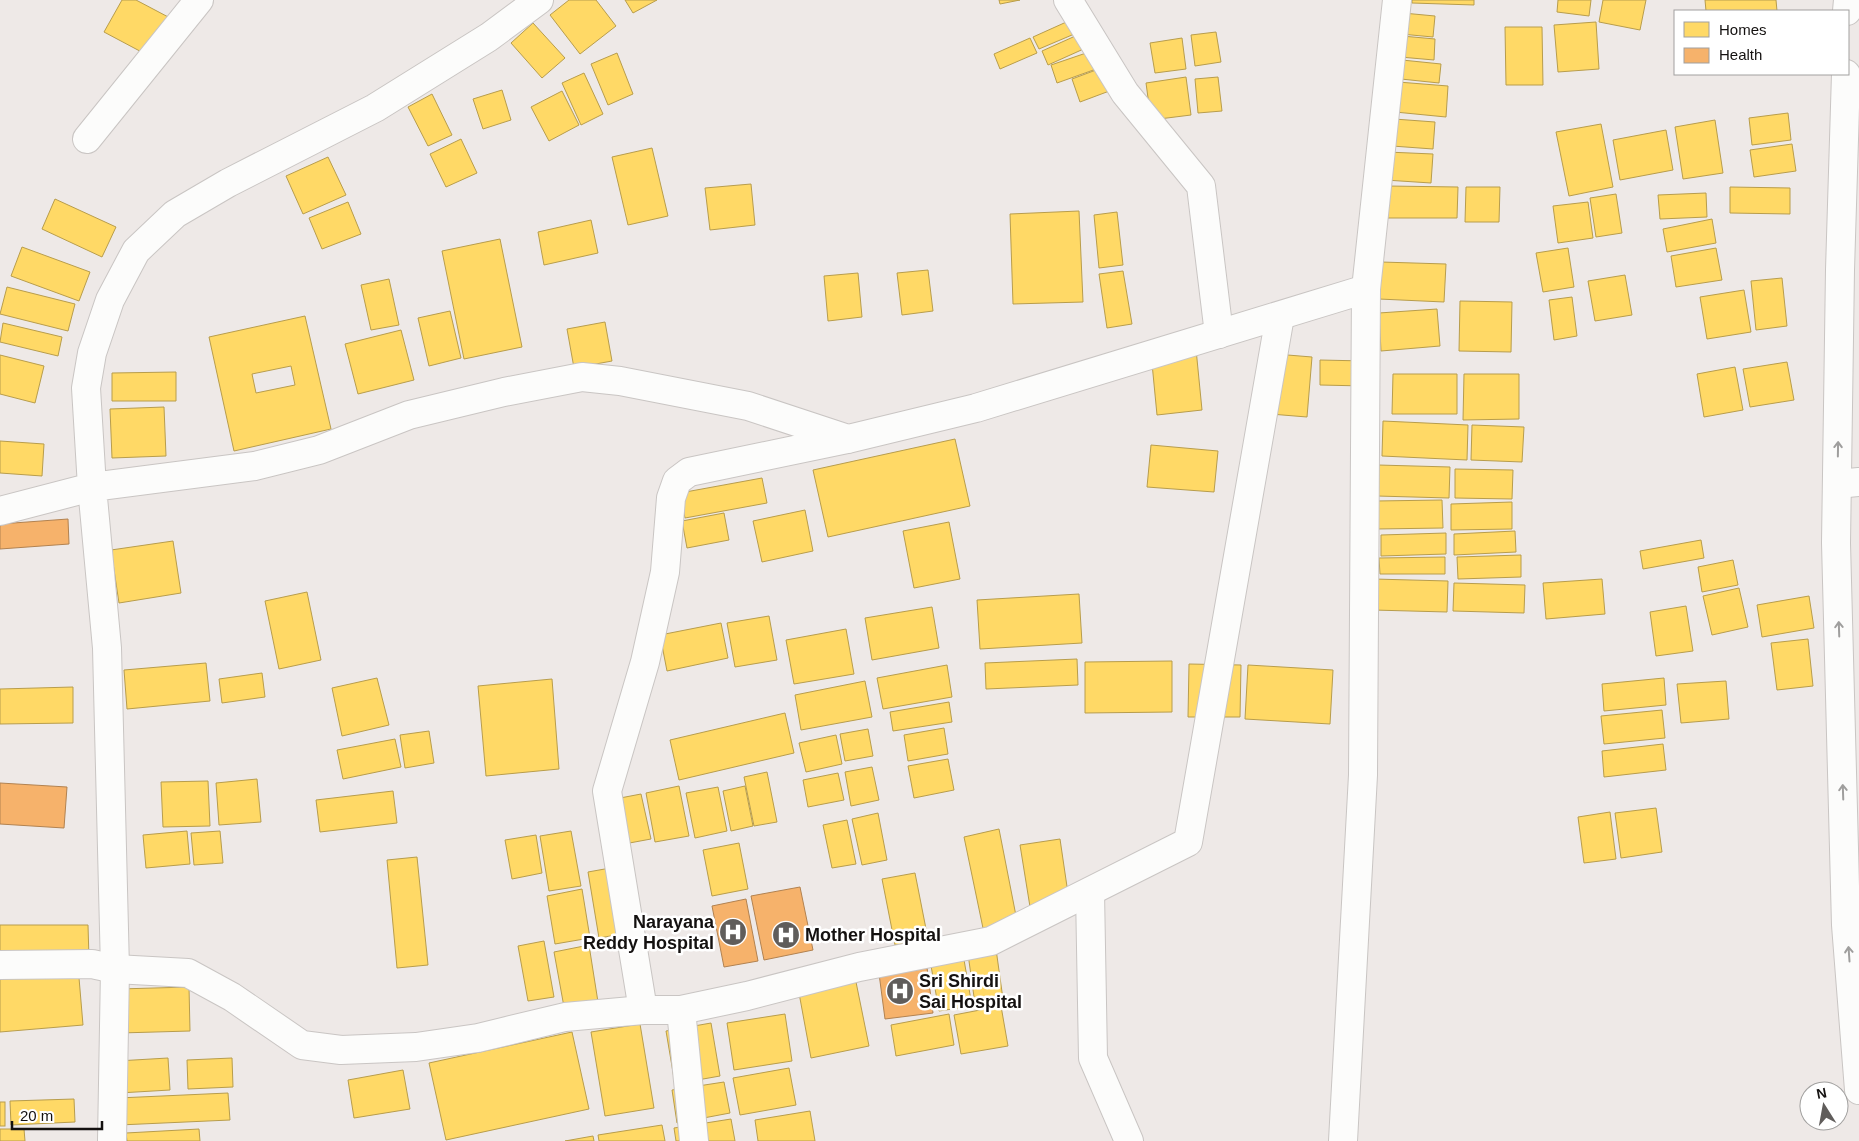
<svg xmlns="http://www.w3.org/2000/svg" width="1859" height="1141" font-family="Arial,sans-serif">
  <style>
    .homes { fill: #ffd966; stroke: #b89d4c; fill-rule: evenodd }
    .health { fill: #f6b26b; stroke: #b28250 }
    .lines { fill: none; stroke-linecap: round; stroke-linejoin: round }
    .street-casing { stroke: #c9c5c3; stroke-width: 30 }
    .primary-casing { stroke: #c9c5c3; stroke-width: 30 }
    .street { stroke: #fcfcfb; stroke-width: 28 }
    .primary { stroke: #fcfcfb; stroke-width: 28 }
    .oneway { stroke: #9f9e9d }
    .labels { text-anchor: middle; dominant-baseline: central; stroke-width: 5; stroke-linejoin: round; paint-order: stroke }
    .poi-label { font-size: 18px; font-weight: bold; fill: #141110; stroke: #fff; text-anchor: start }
  </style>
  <rect width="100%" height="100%" fill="#eee9e7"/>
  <g class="homes">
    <polygon points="122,0 136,0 172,19 151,57 104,32"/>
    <polygon points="569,0 596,0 616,26 580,54 550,15"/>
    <polygon points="625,0 657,0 633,13"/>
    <polygon points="999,0 1020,0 1000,4"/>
    <polygon points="1412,0 1474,0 1474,5 1412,3"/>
    <polygon points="1558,0 1591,0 1589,16 1557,12"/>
    <polygon points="1603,0 1646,0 1640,30 1599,22"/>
    <polygon points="1705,0 1776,0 1777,11 1706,11"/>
    <polygon points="1403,13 1435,16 1433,37 1401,34"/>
    <polygon points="1073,19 1079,32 1039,49 1033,37"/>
    <polygon points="1596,22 1599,69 1558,72 1554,25"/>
    <polygon points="533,23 565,58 542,78 511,43"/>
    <polygon points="1505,27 1542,27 1543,85 1506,85"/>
    <polygon points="1216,32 1221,62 1195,66 1191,35"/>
    <polygon points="1082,33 1088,47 1048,65 1042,51"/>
    <polygon points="1402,36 1435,39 1434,60 1400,57"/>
    <polygon points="1030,38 1037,53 1000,69 994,54"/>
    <polygon points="1182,38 1186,69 1155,73 1150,43"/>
    <polygon points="1092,51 1099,68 1057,83 1051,65"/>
    <polygon points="617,53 633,94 608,105 591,64"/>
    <polygon points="1402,60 1441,64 1439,83 1401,79"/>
    <polygon points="1104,67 1112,90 1080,102 1072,79"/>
    <polygon points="584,73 603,114 581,125 562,83"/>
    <polygon points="1186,77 1191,115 1151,120 1146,83"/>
    <polygon points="1218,77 1222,111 1198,113 1195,79"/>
    <polygon points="1398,82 1448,86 1446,117 1395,112"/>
    <polygon points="502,90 511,120 483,129 473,99"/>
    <polygon points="562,91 579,125 549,141 531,107"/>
    <polygon points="432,94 452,135 428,146 408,107"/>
    <polygon points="1788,113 1791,140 1752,145 1749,118"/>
    <polygon points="1394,119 1435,122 1433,149 1392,146"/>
    <polygon points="1715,120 1723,173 1683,179 1675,127"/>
    <polygon points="1601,124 1613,187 1569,196 1556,132"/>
    <polygon points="1666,130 1673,170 1620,180 1613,140"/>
    <polygon points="461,139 477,173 446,187 430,154"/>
    <polygon points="1792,144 1796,171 1754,177 1750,150"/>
    <polygon points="652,148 668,216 628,225 612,157"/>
    <polygon points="1387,152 1433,154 1431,183 1385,180"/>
    <polygon points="328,157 346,195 303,214 286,176"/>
    <polygon points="751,184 755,225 710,230 705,188"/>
    <polygon points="1388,186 1458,187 1457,218 1387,218"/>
    <polygon points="1466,187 1500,187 1499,222 1465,222"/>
    <polygon points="1730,187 1790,188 1790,214 1730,213"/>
    <polygon points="1706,193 1707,217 1660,219 1658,195"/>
    <polygon points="1616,194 1622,233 1596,237 1590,198"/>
    <polygon points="55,199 116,227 102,257 42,229"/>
    <polygon points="348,202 361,234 322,249 309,218"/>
    <polygon points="1588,202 1593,238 1558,243 1553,206"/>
    <polygon points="1079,211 1083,302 1013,304 1010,214"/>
    <polygon points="1117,212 1123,265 1099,268 1094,215"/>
    <polygon points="1712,219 1716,243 1667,252 1663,229"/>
    <polygon points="591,220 598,253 544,265 538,232"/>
    <polygon points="500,239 522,347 464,359 442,251"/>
    <polygon points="22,247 90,272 79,301 11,276"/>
    <polygon points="1568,248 1574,287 1543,292 1536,253"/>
    <polygon points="1716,248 1722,280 1676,287 1671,256"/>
    <polygon points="1381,262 1446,264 1444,302 1379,299"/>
    <polygon points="928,270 933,311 902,315 897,273"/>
    <polygon points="1123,271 1132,324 1107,328 1099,274"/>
    <polygon points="858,273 862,317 828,321 824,276"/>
    <polygon points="1625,275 1632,315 1595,321 1588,281"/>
    <polygon points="1782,278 1787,326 1756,330 1751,281"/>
    <polygon points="389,279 399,325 371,330 361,285"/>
    <polygon points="7,287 75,304 68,331 0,314"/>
    <polygon points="1744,290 1751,332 1707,339 1700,297"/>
    <polygon points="1572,297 1577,336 1554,340 1549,300"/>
    <polygon points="1460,301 1512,302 1511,352 1459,351"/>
    <polygon points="1437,309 1440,346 1381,351 1379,313"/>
    <polygon points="450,311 461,358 429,366 418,318"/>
    <path d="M305,316L331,429L234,451L209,337ZM291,366L295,385L256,393L252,374Z"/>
    <polygon points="605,322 612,361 574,368 567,329"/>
    <polygon points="3,323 62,337 58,356 0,342"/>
    <polygon points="401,330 414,380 358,394 345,344"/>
    <polygon points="1196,349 1202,410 1157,415 1151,353"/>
    <polygon points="1263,353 1312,357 1307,417 1258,413"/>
    <polygon points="0,355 44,366 35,403 0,394"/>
    <polygon points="1320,360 1365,361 1364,386 1320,385"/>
    <polygon points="1787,362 1794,400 1750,407 1743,369"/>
    <polygon points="1735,367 1743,410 1704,417 1697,374"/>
    <polygon points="176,372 176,401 112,401 112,373"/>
    <polygon points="1393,374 1457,374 1457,414 1392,414"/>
    <polygon points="1464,374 1519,374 1519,419 1463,420"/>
    <polygon points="164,407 166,456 112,458 110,409"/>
    <polygon points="1383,421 1468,425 1467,460 1382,456"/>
    <polygon points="1472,425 1524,427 1522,462 1471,460"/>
    <polygon points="955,439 970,506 828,537 813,470"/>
    <polygon points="0,441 44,444 42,476 0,473"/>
    <polygon points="1151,445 1218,451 1214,492 1147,487"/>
    <polygon points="1378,465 1450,467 1449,498 1377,496"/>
    <polygon points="1455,469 1513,470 1512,499 1455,498"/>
    <polygon points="762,478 767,503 685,518 680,493"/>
    <polygon points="1442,500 1443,528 1376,529 1376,501"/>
    <polygon points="1512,502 1512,529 1451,530 1451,504"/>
    <polygon points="805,510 813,551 762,562 753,521"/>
    <polygon points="724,513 729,540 687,548 682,521"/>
    <polygon points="949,522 960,579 914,588 903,531"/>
    <polygon points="1515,531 1516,552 1454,555 1454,534"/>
    <polygon points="1446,533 1446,554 1381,556 1381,535"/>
    <polygon points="1701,540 1704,558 1643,569 1640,551"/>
    <polygon points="173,541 181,593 119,603 111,550"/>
    <polygon points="1521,555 1521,577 1458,579 1457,557"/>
    <polygon points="1445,557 1445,574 1380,574 1379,558"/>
    <polygon points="1733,560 1738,585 1702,592 1698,567"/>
    <polygon points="1374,579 1448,581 1447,612 1373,610"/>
    <polygon points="1602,579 1605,614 1546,619 1543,583"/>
    <polygon points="1454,583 1525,585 1524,613 1453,611"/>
    <polygon points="1739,588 1748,627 1712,635 1703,596"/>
    <polygon points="307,592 321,660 279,669 265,601"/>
    <polygon points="1079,594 1082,643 980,649 977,600"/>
    <polygon points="1809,596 1814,628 1762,637 1757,605"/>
    <polygon points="1686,606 1693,651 1656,656 1650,612"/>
    <polygon points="932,607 939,648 872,660 865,618"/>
    <polygon points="769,616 777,660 735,667 727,623"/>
    <polygon points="721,623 728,658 667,671 660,635"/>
    <polygon points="846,629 854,674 794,684 786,640"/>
    <polygon points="1808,639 1813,686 1777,690 1771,643"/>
    <polygon points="1077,659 1078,685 986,689 985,663"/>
    <polygon points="1172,661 1172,712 1085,713 1085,662"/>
    <polygon points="206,663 210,701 127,709 124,670"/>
    <polygon points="1189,664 1241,665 1240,717 1188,717"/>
    <polygon points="947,665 952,697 883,709 877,678"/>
    <polygon points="1248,665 1333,670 1330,724 1245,719"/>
    <polygon points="262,673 265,697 222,703 219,679"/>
    <polygon points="377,678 389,725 342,736 332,688"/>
    <polygon points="1664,678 1666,705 1604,711 1602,684"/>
    <polygon points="552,679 559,769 486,776 478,686"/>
    <polygon points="865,681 872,717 801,730 795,695"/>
    <polygon points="1726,681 1729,719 1681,723 1677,684"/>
    <polygon points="73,687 73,723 0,724 0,689"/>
    <polygon points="949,702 952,722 893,731 890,712"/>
    <polygon points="1662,710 1665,738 1604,744 1601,716"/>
    <polygon points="785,713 794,753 679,780 670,740"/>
    <polygon points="944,728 948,754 908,761 904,735"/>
    <polygon points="868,729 873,756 845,761 840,734"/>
    <polygon points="429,731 434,763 405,768 400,735"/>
    <polygon points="836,735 842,764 806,772 799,743"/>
    <polygon points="395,739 401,767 343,779 337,750"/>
    <polygon points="1663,744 1666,770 1604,777 1602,751"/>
    <polygon points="948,759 954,790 914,798 908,766"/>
    <polygon points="872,767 879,800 851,806 845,772"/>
    <polygon points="767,772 777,822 754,826 744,777"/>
    <polygon points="838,773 844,800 808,807 803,780"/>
    <polygon points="257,779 261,822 219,825 216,783"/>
    <polygon points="208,781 210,826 163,827 161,782"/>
    <polygon points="679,786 689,836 655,842 646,793"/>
    <polygon points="745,786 753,826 731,831 723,791"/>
    <polygon points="718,787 727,831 695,838 686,793"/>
    <polygon points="393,791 397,823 320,832 316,800"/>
    <polygon points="641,794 651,839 624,844 615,799"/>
    <polygon points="1656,808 1662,852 1621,858 1615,813"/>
    <polygon points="1610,812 1616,859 1584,863 1578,817"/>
    <polygon points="878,813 887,860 862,865 852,819"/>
    <polygon points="847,820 856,864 832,868 823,825"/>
    <polygon points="999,829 1018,926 984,933 964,837"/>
    <polygon points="187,831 190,864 146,868 143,835"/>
    <polygon points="220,831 223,863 194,865 191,833"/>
    <polygon points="571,831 581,886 549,891 540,836"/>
    <polygon points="536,835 542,873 512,879 505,840"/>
    <polygon points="1060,839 1070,907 1031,913 1020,845"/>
    <polygon points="739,843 748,889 712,896 703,850"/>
    <polygon points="417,857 428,965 397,968 387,860"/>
    <polygon points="627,865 639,931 599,938 588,872"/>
    <polygon points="915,873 928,939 895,945 882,879"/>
    <polygon points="582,889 590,938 555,944 547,896"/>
    <polygon points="0,925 88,925 89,959 0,959"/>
    <polygon points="544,941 554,997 528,1001 518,946"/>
    <polygon points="589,945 598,1002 564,1007 554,952"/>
    <polygon points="996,949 1003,999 975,1004 968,954"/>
    <polygon points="963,954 972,1006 939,1011 930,960"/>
    <polygon points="78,966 83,1025 0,1032 0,973"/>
    <polygon points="856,982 869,1046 811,1058 799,993"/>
    <polygon points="189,987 190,1031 120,1033 119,989"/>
    <polygon points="1001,1006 1008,1046 961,1054 954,1015"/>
    <polygon points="785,1014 792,1061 734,1070 727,1023"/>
    <polygon points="949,1014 954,1045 896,1056 891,1025"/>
    <polygon points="711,1023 720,1076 675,1084 666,1031"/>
    <polygon points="640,1024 654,1108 605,1116 591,1032"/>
    <polygon points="572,1032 589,1109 446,1140 429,1063"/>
    <polygon points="168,1058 170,1090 119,1093 117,1061"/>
    <polygon points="232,1058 233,1087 188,1089 187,1060"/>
    <polygon points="789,1068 796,1105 740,1115 733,1078"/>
    <polygon points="403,1070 410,1109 354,1118 348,1080"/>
    <polygon points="724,1082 730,1113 677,1123 672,1090"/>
    <polygon points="228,1093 230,1120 119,1125 118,1098"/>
    <polygon points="74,1099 75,1122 11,1125 10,1101"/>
    <rect x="0" y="1102" width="5" height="24"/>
    <polygon points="810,1111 815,1141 758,1141 755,1120"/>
    <polygon points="731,1119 735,1141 676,1141 674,1128"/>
    <polygon points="662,1125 665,1141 599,1141 598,1135"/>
    <polygon points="0,1129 24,1129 25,1141 0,1141"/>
    <polygon points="199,1129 200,1141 127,1141 126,1133"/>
    <polygon points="593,1136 594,1141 565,1141"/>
  </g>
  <g class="health">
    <polygon points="68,519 69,544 0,549 0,524"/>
    <polygon points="0,783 67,787 64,828 0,824"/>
    <polygon points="800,887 813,950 764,960 751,896"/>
    <polygon points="746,899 758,961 724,967 712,906"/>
    <polygon points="926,960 933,1013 885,1019 878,966"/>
  </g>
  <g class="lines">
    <g class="street-casing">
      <g id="street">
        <polyline points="1068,0 1125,93 1201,186 1219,334"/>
        <polyline points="87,139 199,0"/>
        <polyline points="1837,484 1859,482"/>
        <polyline points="0,511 92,487 86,388 92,353 110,300 136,251 175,214 228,183 375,108 489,37 539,0"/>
        <polyline points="1090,892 1093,1058 1129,1141"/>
        <polyline points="0,965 92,964 115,969 188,973 232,997 302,1045 341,1050 416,1047 478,1038 565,1017 643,1010 681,1010 747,996 859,967 991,941 1188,842 1280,316"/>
        <polyline points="643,1010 607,791 645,662 665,572 671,498 677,481 689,472 847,439"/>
        <polyline points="681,1010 694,1141"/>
        <polyline points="112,1141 115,969 107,648 92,487 255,466 319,450 409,415 504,392 582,377 620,381 748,406 848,439 976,408 1366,289"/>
        <polyline points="1343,1141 1363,775 1366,289 1397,0"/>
      </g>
    </g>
    <g class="primary-casing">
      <g id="primary">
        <polyline points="1847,11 1848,0"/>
        <polyline points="1846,74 1840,270 1836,543 1846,925 1859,1090"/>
      </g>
    </g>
    <use href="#street" class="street"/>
    <use href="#primary" class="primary"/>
  </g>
  <defs><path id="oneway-shaft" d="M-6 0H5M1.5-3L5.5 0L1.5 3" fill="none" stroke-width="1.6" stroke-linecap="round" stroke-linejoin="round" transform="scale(1.25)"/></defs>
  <g class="oneway">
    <use href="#oneway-shaft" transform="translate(1838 449) rotate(-89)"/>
    <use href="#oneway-shaft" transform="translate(1839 629) rotate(-92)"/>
    <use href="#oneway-shaft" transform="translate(1843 792) rotate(-92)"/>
    <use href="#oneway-shaft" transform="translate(1849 954) rotate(-94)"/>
  </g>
  <defs>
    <g id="hospital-disc" transform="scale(1.4375)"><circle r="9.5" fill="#605d5b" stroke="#fff"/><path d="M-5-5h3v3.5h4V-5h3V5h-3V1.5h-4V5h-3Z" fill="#fff"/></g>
  </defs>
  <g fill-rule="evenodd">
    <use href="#hospital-disc" x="733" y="932"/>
    <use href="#hospital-disc" x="786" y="935"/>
    <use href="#hospital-disc" x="900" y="991"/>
  </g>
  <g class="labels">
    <g class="poi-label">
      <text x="714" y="922" text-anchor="end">Narayana<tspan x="714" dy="21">Reddy Hospital</tspan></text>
      <text x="805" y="935">Mother Hospital</text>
      <text x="919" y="981">Sri Shirdi<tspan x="919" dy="21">Sai Hospital</tspan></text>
    </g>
  </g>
  <rect x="1674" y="10" width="175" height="65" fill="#ffffff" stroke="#a1a09f"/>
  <rect x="1684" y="22" width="25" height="15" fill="#ffd966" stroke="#a1a09f"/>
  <text x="1719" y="35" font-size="15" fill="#141110">Homes</text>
  <rect x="1684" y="48" width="25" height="15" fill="#f6b26b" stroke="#a1a09f"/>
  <text x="1719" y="60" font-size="15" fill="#141110">Health</text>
  <g transform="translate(1824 1106) rotate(349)"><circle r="24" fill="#ffffff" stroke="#a1a09f"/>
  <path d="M0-4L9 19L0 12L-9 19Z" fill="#605d5b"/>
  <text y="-8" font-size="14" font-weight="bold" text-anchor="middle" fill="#141110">N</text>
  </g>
  <path d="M12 1121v8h90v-8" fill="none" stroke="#141110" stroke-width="2.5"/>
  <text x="20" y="1121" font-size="15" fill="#141110" stroke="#ffffff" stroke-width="4" paint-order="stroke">20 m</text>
</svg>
